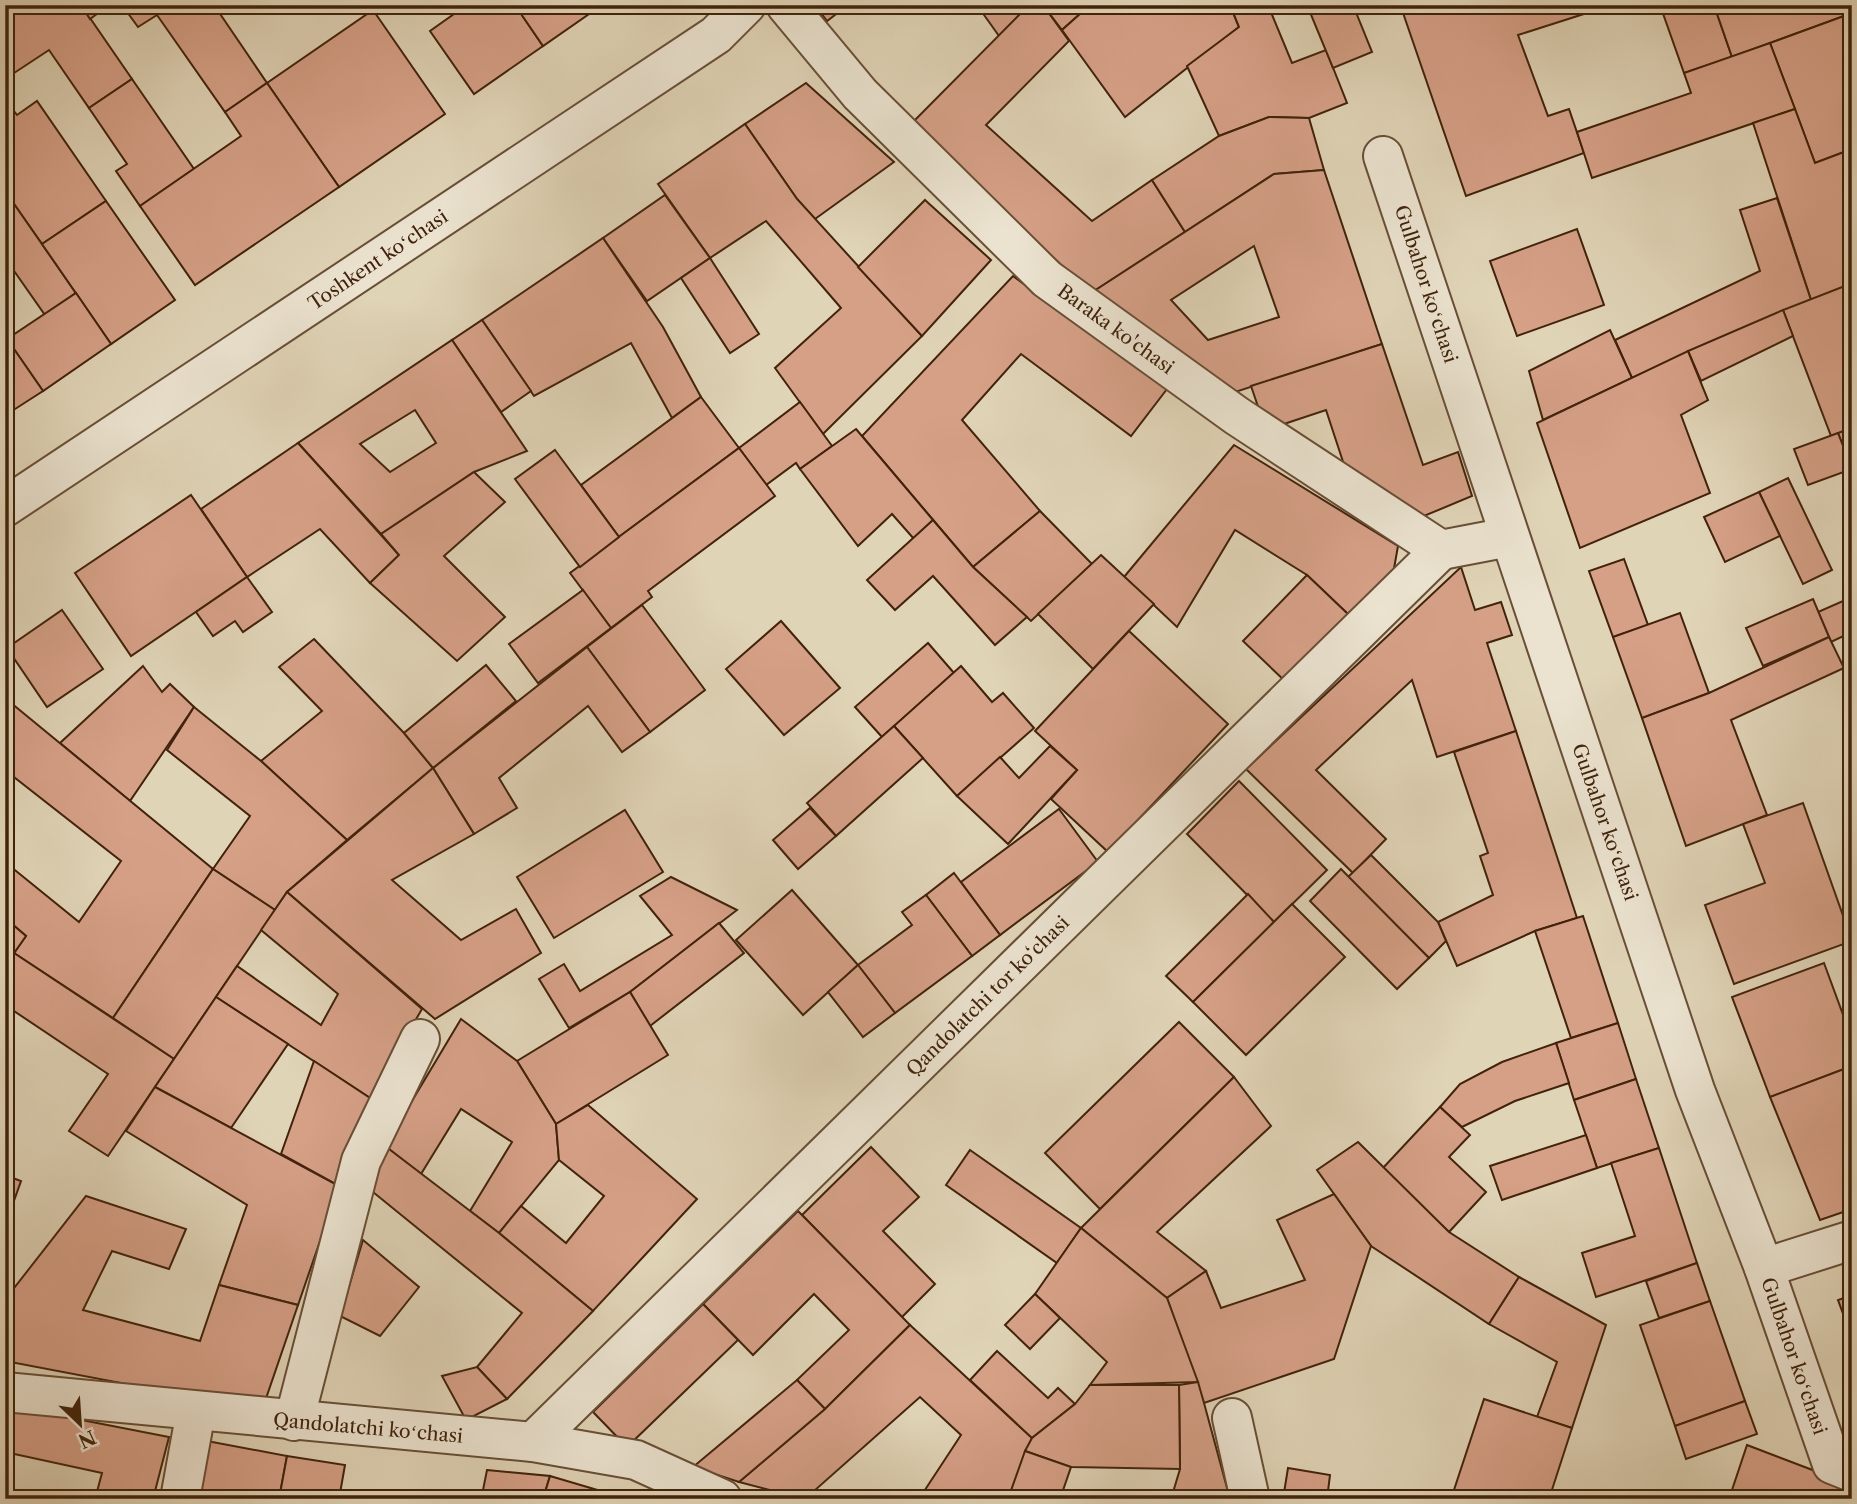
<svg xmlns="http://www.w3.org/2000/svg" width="1857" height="1504" font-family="'Libre Caslon Text',serif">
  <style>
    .building { fill: #d6a087; stroke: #40230a; stroke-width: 2; fill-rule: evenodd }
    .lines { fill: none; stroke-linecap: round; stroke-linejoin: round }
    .minor-casing { stroke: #684f35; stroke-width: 42 }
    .minor { stroke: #ebe3d0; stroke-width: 38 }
    .labels { text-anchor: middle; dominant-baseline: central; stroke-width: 6; stroke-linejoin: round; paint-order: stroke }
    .street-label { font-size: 19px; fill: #40230a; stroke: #ebe3d0 }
  </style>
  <rect width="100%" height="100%" fill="#e0d4b7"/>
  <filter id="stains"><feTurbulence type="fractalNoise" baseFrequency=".00286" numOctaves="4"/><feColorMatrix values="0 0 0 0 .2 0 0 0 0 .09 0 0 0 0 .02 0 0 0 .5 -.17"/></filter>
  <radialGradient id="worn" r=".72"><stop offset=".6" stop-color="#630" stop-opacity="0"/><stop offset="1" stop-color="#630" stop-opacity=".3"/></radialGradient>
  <g class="building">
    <polygon points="25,5 81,5 132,79 89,108 49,50 5,79 5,19"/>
    <polygon points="81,5 109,5 90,19"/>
    <polygon points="122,5 214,5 267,83 225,112 157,15 138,27"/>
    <polygon points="458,5 515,5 543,46 474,94 430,31 461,9"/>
    <polygon points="515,5 602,5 543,46"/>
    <polygon points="815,5 848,5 827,21"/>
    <polygon points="977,5 1029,5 999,36"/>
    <polygon points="1029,5 1043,5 1069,41 986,125 1092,221 1152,180 1185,232 1091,293 911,124"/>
    <polygon points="1043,5 1090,5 1062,30"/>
    <polygon points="1090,5 1174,5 1178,11 1230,5 1239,27 1125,117 1062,30"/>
    <polygon points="1174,5 1219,5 1178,11"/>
    <polygon points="1230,5 1268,5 1292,63 1326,50 1347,103 1309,118 1269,117 1219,136 1187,66 1239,27"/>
    <polygon points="1307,5 1353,5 1372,52 1333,68"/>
    <polygon points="1417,5 1612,5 1518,35 1548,116 1569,109 1584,153 1466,196 1402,10"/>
    <polygon points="1660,5 1714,5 1732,57 1684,73"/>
    <polygon points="1714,5 1852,5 1852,13 1732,57"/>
    <polygon points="373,10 445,114 339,187 267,83"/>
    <polygon points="1844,16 1852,37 1852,149 1815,163 1770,43"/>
    <polygon points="1770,43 1795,109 1592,178 1577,132 1691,93 1684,73"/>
    <polygon points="132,79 194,169 140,206 116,171 127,164 89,108"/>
    <polygon points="267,83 339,187 195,285 140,206 241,136 225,112"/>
    <polygon points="806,83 894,162 815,219 797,199 745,124"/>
    <polygon points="5,99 17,115 37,101 106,201 42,244 5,191"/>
    <polygon points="1795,109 1815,163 1852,149 1852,284 1811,300 1753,123"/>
    <polygon points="1269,117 1309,118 1324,170 1274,174 1185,232 1152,180 1219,136"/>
    <polygon points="745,124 797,199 922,336 823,434 775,368 841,308 766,221 710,258 658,184"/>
    <path d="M1324,170L1382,344L1220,397L1091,293L1274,174ZM1254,246L1279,317L1208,340L1171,300Z"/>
    <polygon points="5,191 76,293 45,315 5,258"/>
    <polygon points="665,195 710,258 647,301 603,238"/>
    <polygon points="1777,198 1811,300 1632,378 1615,340 1760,271 1740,210"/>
    <polygon points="925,200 991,260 922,336 858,267"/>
    <polygon points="106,201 175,300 111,344 42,244"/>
    <polygon points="1577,229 1604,305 1517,336 1490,261"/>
    <polygon points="603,238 663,327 701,397 672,418 631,343 534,396 482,320"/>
    <polygon points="710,258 759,334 730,353 681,278"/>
    <polygon points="1013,276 1167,389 1131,436 1021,354 962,420 1040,511 973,567 862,436"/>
    <polygon points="1850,284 1852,428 1831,436 1783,310"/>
    <polygon points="76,293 111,344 43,391 7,339"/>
    <polygon points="1783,310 1793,336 1701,381 1688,351"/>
    <polygon points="482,320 531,391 501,412 452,340"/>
    <polygon points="1610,330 1632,378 1543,420 1529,371"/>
    <polygon points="5,336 43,391 12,411 5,401"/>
    <path d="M452,340L527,451L474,472L381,534L298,443ZM415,410L436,443L390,472L360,444Z"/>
    <polygon points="1382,344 1423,465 1458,452 1472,496 1424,516 1352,489 1326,410 1266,430 1251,386"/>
    <polygon points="1688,351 1708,400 1681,415 1710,493 1580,548 1537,423"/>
    <polygon points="701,397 739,448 619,537 581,485"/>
    <polygon points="800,402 832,446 800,469 796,463 766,485 739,448"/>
    <polygon points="1852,428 1852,469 1838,433"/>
    <polygon points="856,429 933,520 914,539 892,514 858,546 800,469"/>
    <polygon points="1838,433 1852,469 1808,485 1794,449"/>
    <polygon points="298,443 399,555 370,583 320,529 247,577 201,509"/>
    <polygon points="1234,445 1398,546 1392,580 1350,616 1307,575 1235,530 1177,627 1124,577"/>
    <polygon points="739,448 775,496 648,591 652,597 611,628 570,573"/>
    <polygon points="555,450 619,537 580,567 515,479"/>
    <polygon points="474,472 505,502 444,556 505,617 457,661 370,583 399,555 381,534"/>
    <polygon points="1788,478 1832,570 1803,584 1759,492"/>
    <polygon points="1759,492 1780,536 1725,562 1704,517"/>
    <polygon points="191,495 247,577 131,656 75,573"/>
    <polygon points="1040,511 1092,564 1031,621 973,567"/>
    <polygon points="933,520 973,567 1027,617 995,645 933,576 895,610 867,580"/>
    <polygon points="1101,555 1154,604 1093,669 1038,614"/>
    <polygon points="1624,559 1648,625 1613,637 1589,571"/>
    <polygon points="1461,567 1475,610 1501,602 1512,635 1487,643 1516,731 1437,757 1412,680 1316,770 1386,839 1353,873 1246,769"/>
    <polygon points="1307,575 1350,616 1287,683 1243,641"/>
    <polygon points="247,577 272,612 243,632 235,621 213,636 196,612"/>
    <polygon points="583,590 611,628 538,683 509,644"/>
    <polygon points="1852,597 1852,632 1831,642 1818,612"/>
    <polygon points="1813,599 1829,637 1763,666 1746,628"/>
    <polygon points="642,605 705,690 650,732 587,647"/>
    <polygon points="62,610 103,669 47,707 7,648"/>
    <polygon points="1680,613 1709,693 1642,718 1613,637"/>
    <polygon points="781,621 840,688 784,735 726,669"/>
    <polygon points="1129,631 1228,724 1108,852 1051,799 1077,770 1035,731"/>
    <polygon points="1829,637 1844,668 1731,720 1767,815 1686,846 1642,718 1709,693"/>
    <polygon points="314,639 404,733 433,768 347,840 261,761 322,711 279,667"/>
    <polygon points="928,643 954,673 882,737 855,707"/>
    <polygon points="587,647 650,732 622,752 588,706 499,778 517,808 474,834 433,768"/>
    <polygon points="486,665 516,701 433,768 404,733"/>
    <polygon points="143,666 162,692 170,684 194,707 130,801 60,743"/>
    <polygon points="961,666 992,702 1003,693 1034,728 957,796 894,726"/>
    <polygon points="5,698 213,869 113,1018 14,953 26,936 5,918 5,862 79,922 121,861 10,774 5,777"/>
    <polygon points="194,707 261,761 347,840 287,892 275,910 213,869 250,816 167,750"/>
    <polygon points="894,726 923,758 836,836 807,803"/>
    <polygon points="1516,731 1577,918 1535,931 1457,966 1438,922 1493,895 1480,856 1488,853 1454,752"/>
    <polygon points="1050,746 1077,770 1008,844 957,796 1000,757 1019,778"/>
    <polygon points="433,768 474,834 392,880 461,940 516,909 541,953 435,1019 287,892"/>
    <polygon points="1239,781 1327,870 1274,922 1187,834"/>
    <polygon points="1803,803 1852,941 1734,984 1705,905 1765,883 1743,824"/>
    <polygon points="810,808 836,836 798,869 773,840"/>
    <polygon points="1059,809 1098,862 1000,935 961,882"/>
    <polygon points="625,810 663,872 554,938 517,877"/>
    <polygon points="1371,855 1438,922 1446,941 1429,958 1348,877"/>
    <polygon points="213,869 275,910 174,1059 113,1018"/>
    <polygon points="1341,869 1429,958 1397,989 1310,901"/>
    <polygon points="954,873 1000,935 972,956 926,895"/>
    <polygon points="671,877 737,910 630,992 569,1028 539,979 564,964 580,991 672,935 640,896"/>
    <polygon points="792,890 858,965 803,1015 736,940"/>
    <polygon points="287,892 422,1009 370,1098 216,997 237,966 321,1025 338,994 261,930"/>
    <polygon points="1248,894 1274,922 1193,1002 1166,976"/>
    <polygon points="926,895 972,956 895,1013 858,965 912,925 902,912"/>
    <polygon points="1292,904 1345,957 1246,1055 1193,1002"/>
    <polygon points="1583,916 1618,1023 1571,1038 1535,931"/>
    <polygon points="5,918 26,936 5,966"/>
    <polygon points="719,923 744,953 650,1026 630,992"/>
    <polygon points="14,953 174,1059 108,1156 69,1131 108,1074 5,1005 5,966"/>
    <polygon points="1824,963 1852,1039 1852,1066 1770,1097 1732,997"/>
    <polygon points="858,965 895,1013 863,1037 828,992"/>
    <polygon points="630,992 668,1055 556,1124 517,1061"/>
    <polygon points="216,997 288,1044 231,1128 155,1087"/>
    <polygon points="461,1019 517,1061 556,1124 559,1160 499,1233 470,1211 512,1142 461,1109 421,1174 385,1146"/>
    <polygon points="1179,1022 1234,1077 1100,1209 1045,1153"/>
    <polygon points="1618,1023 1636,1079 1574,1100 1556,1043"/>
    <polygon points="1556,1043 1569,1083 1515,1101 1462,1127 1440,1107 1460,1084 1502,1062"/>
    <polygon points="314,1061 370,1098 339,1186 281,1154"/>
    <polygon points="1852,1066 1852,1209 1820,1220 1770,1097"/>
    <polygon points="1234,1077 1271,1126 1157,1232 1206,1271 1167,1298 1081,1228"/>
    <polygon points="1636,1079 1659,1148 1597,1168 1574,1100"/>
    <polygon points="155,1087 339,1186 298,1305 219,1285 247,1205 126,1131"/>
    <polygon points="588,1105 697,1199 593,1311 499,1233 521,1206 566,1243 604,1196 559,1160 556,1124"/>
    <polygon points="1440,1107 1470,1135 1449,1157 1486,1192 1449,1232 1382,1169"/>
    <polygon points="1586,1135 1597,1168 1502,1200 1490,1166"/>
    <polygon points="1358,1142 1449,1232 1519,1277 1489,1324 1371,1246 1317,1170"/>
    <polygon points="385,1146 499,1233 593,1311 507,1399 477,1367 522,1313 368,1188"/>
    <polygon points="871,1147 919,1197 883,1231 935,1284 902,1317 802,1215"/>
    <polygon points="1659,1148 1697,1263 1596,1297 1582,1253 1635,1236 1611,1163"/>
    <polygon points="970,1150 1081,1228 1057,1263 946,1185"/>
    <polygon points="5,1175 21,1181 5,1226"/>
    <polygon points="1334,1194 1371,1246 1334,1359 1204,1403 1167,1298 1206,1271 1221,1308 1305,1280 1277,1220"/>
    <polygon points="86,1196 186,1229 169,1269 112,1251 83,1310 200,1341 219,1285 298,1305 262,1410 5,1361 5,1306 11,1292"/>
    <polygon points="798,1211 910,1325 825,1409 797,1380 849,1330 814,1294 753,1355 703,1304"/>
    <polygon points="1081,1228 1167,1298 1198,1382 1090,1385 1107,1362 1035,1294"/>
    <polygon points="363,1240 419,1287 380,1336 340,1316"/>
    <polygon points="1697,1263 1710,1301 1659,1318 1646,1281"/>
    <polygon points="1519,1277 1606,1325 1572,1428 1537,1417 1557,1362 1489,1324"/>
    <polygon points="1035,1294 1060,1318 1030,1349 1005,1325"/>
    <polygon points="1852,1295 1852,1338 1838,1300"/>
    <polygon points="1710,1301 1745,1401 1675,1426 1640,1325"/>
    <polygon points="703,1304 738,1340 627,1447 593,1412"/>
    <polygon points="910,1325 1032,1438 1008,1499 982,1499 976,1494 974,1499 919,1499 961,1435 920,1397 805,1499 739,1482 825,1409"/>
    <polygon points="997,1351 1048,1398 1058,1388 1075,1404 1032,1438 970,1380"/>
    <polygon points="477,1367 507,1399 466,1420 442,1376"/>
    <polygon points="797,1380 825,1409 739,1482 693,1467"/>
    <polygon points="1198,1382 1204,1403 1230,1499 1171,1499 1180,1469 1179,1385"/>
    <polygon points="1090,1385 1179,1385 1180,1469 1071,1467 1025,1451 1032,1438 1075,1404"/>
    <polygon points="1484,1399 1572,1428 1549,1499 1451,1499"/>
    <polygon points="1745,1401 1757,1434 1686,1459 1675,1426"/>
    <polygon points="5,1406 15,1407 5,1450"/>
    <polygon points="15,1407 169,1437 153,1499 95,1499 102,1473 5,1452"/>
    <polygon points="207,1441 287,1456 279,1499 227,1499 198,1493"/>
    <polygon points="1747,1445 1852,1485 1852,1499 1729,1499"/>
    <polygon points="1025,1451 1071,1467 1060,1499 1008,1499"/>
    <polygon points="287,1456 345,1465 339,1499 279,1499"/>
    <polygon points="1288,1468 1330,1475 1327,1499 1283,1499"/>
    <polygon points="487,1470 550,1476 543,1499 493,1499 482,1495"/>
    <polygon points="550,1476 628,1499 543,1499"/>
  </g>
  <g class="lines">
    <g class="minor-casing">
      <g id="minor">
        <path id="s1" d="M786,5L860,94L1047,279L1237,416L1441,550L1509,537"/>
        <polyline points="1383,156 1695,1090 1764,1268 1832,1464 1852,1472"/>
        <polyline points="5,507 716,35 746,5"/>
        <polyline points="1764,1268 1852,1240"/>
        <polyline points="5,1392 533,1442 636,1460 722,1499"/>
        <polyline points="1232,1418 1250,1499"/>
        <polyline points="294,1421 361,1161 420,1039"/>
        <path id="s2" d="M533,1442L1441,550"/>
        <polyline points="180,1499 196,1411"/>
      </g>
    </g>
    <use href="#minor" class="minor"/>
  </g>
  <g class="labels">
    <g class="street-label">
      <text transform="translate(378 260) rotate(-34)">Toshkent koʻchasi</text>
      <text transform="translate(1426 284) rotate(72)">Gulbahor koʻchasi</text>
      <text stroke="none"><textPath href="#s1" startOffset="464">Baraka ko'chasi</textPath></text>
      <text transform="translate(1605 822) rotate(71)">Gulbahor koʻchasi</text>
      <text stroke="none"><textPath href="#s2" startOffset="637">Qandolatchi tor ko‘chasi</textPath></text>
      <text transform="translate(1794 1356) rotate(71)">Gulbahor koʻchasi</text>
      <text transform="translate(368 1428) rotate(5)">Qandolatchi koʻchasi</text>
    </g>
  </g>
  <rect width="1857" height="1504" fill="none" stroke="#e0d4b7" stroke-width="28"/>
  <rect x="7" y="7" width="1843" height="1490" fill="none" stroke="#40230a" stroke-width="3.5"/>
  <rect x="14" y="14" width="1829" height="1476" fill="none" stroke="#40230a" stroke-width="2"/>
  <g transform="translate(80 1424) rotate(155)" stroke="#ebe3d0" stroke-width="5" paint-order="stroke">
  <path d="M0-5L12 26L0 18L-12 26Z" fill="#40230a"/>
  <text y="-10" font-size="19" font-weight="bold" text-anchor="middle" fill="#40230a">N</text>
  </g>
  <rect width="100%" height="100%" filter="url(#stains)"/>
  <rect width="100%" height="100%" fill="url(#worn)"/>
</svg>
